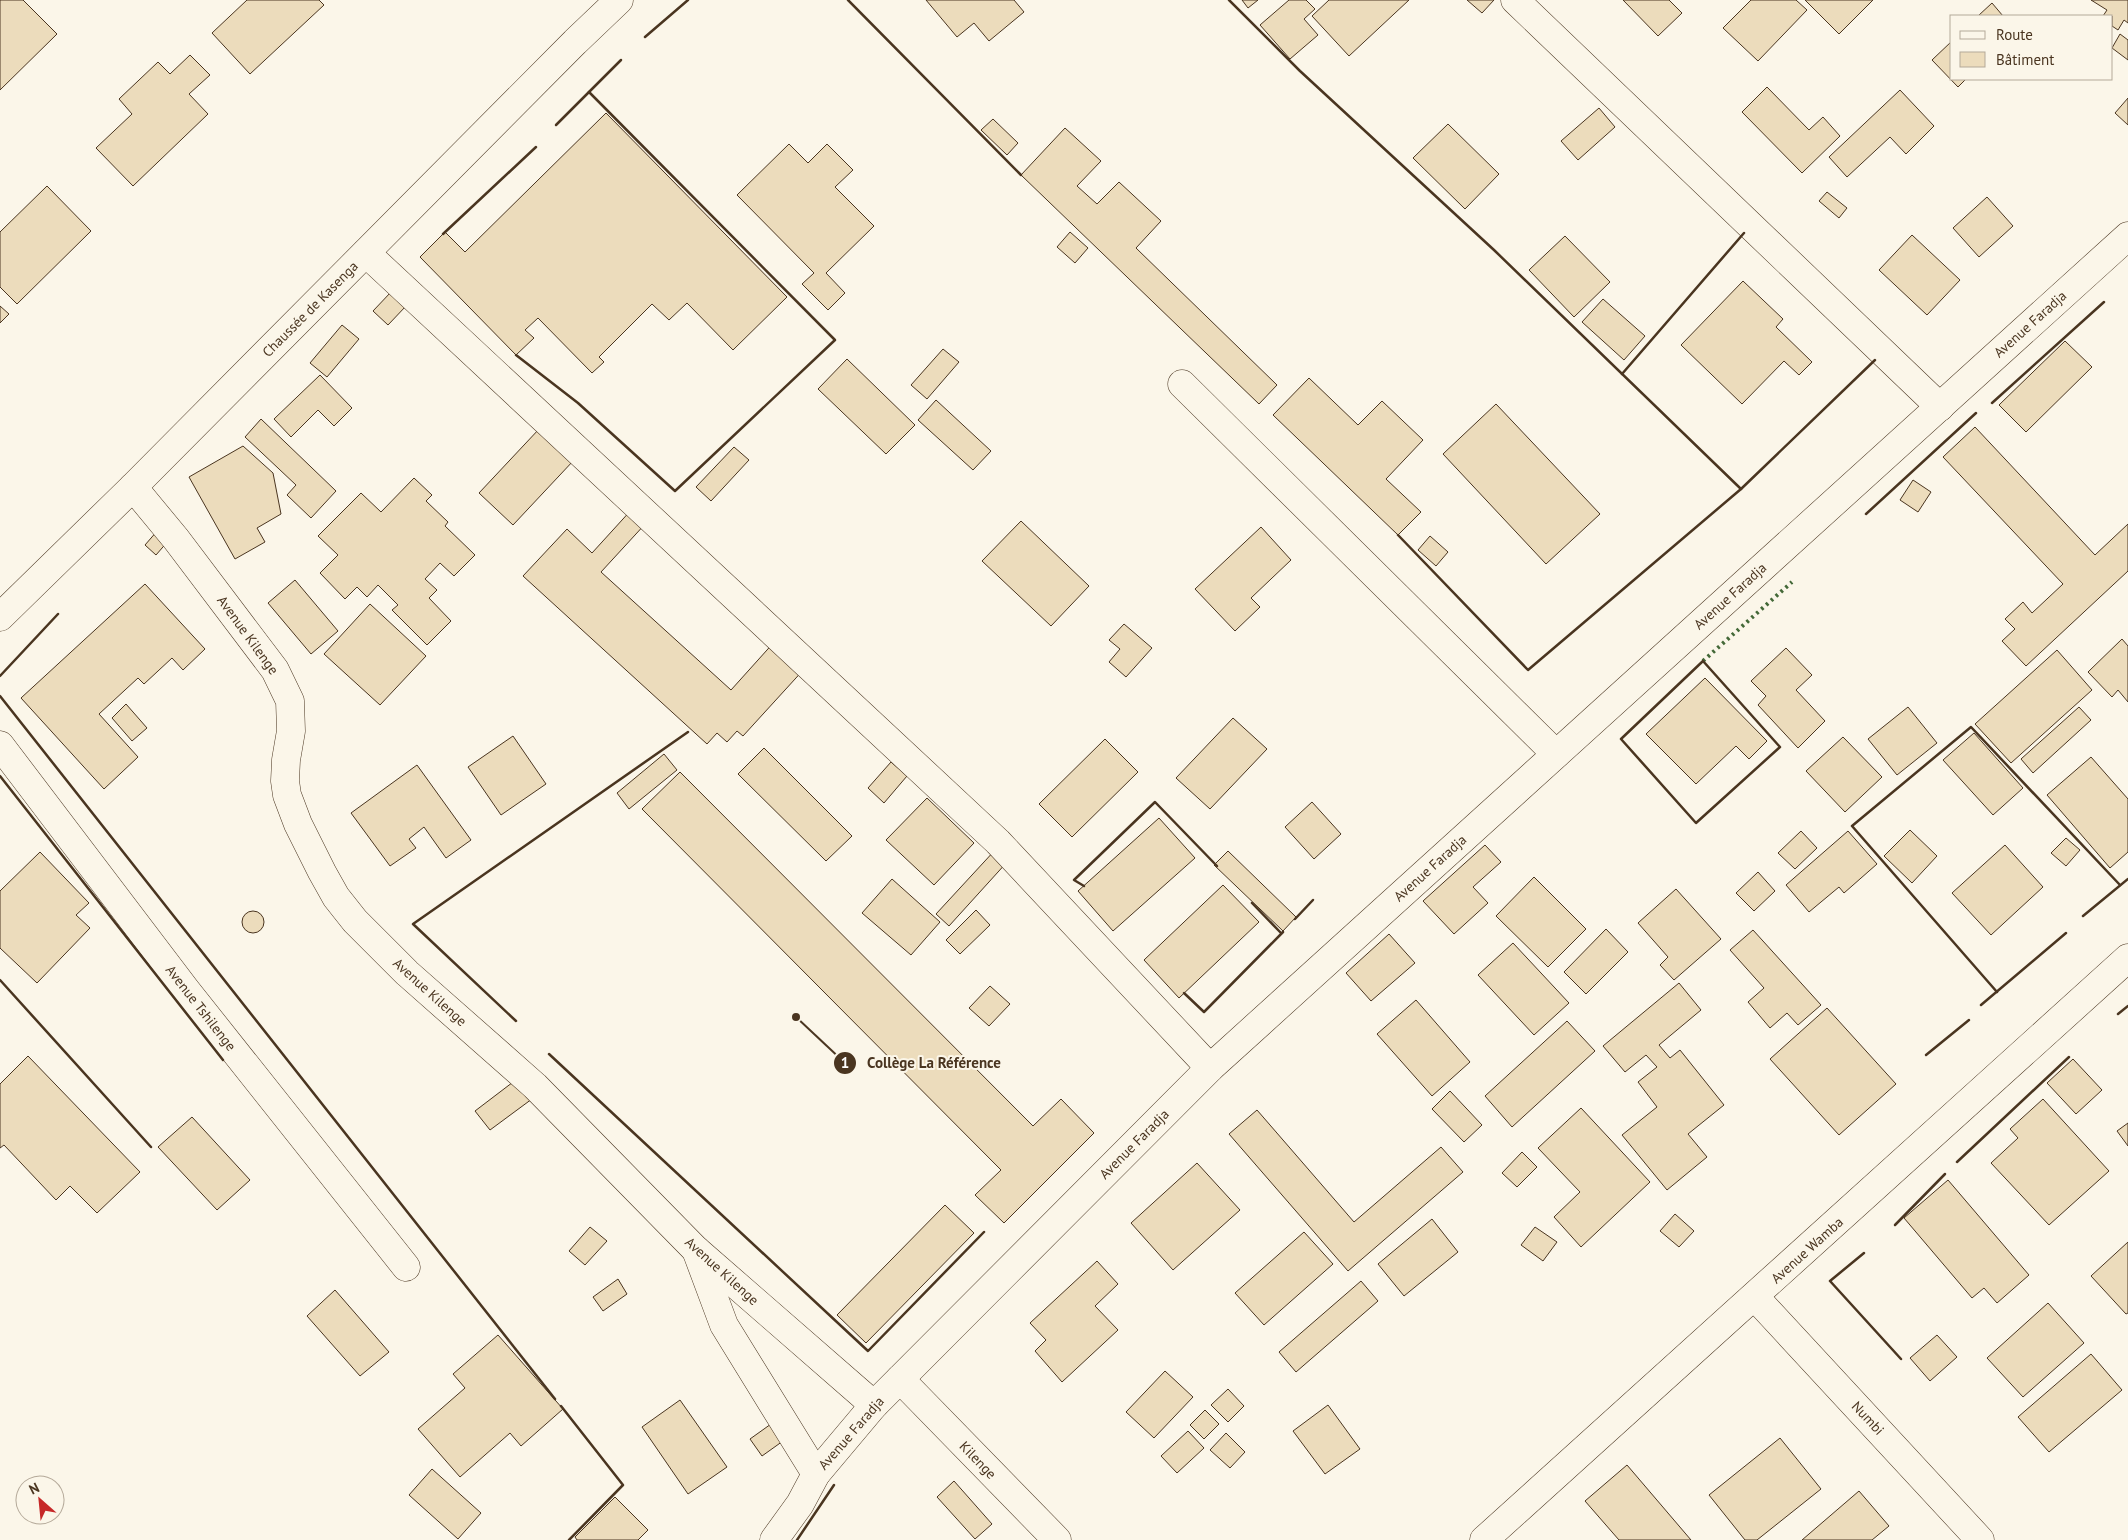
<svg xmlns="http://www.w3.org/2000/svg" width="2128" height="1540" font-family="'PT Sans',sans-serif">
  <style>
    .building { fill: #ecdcbc; stroke: #4a3520 }
    .lines { fill: none; stroke-linecap: round; stroke-linejoin: round }
    .minor-casing { stroke: #4a3520; stroke-width: 29 }
    .major-casing { stroke: #4a3520; stroke-width: 29 }
    .minor { stroke: #fbf6e9; stroke-width: 28 }
    .major { stroke: #fbf6e9; stroke-width: 28 }
    .hedge { stroke: #436837; stroke-width: 4; stroke-dasharray: 2.5 4; stroke-linecap: butt }
    .wall { stroke: #4a3520; stroke-width: 2.5 }
    .labels { text-anchor: middle; dominant-baseline: central; stroke-width: 4; stroke-linejoin: round; paint-order: stroke }
    .street-label { font-size: 14px; fill: #4a3520; stroke: #fbf6e9 }
    .leader { fill: none; stroke: #4a3520; stroke-width: 2 }
    .callout-dot { fill: #4a3520; stroke: #fbf6e9; stroke-width: 2 }
    .mark-label { font-size: 15px; text-anchor: middle; font-weight: bold; fill: #fff }
    .callout-label { font-size: 15px; text-anchor: middle; font-weight: bold; fill: #4a3520; stroke: #fbf6e9; stroke-width: 4; stroke-linejoin: round; paint-order: stroke }
  </style>
  <rect width="100%" height="100%" fill="#fbf6e9"/>
  <g class="building">
    <polygon points="0,0 23,0 57,34 0,90"/>
    <polygon points="247,0 319,0 324,5 250,74 212,33"/>
    <polygon points="926,0 1014,0 1024,12 989,41 974,23 957,37"/>
    <polygon points="1242,0 1258,0 1248,8"/>
    <polygon points="1289,0 1306,0 1315,9 1304,19 1318,35 1290,59 1260,25"/>
    <polygon points="1329,0 1409,0 1349,56 1312,16"/>
    <polygon points="1467,0 1494,0 1482,13"/>
    <polygon points="1623,0 1669,0 1682,13 1658,36"/>
    <polygon points="1751,0 1796,0 1807,10 1758,61 1723,28"/>
    <polygon points="1805,0 1873,0 1839,34"/>
    <polygon points="2091,0 2128,0 2128,23 2124,20 2118,30 2112,26 2112,16 2103,16 2107,10"/>
    <polygon points="1992,3 2003,16 1978,16"/>
    <polygon points="2120,34 2128,40 2128,60 2112,48"/>
    <polygon points="1952,41 1952,79 1966,79 1958,87 1932,60"/>
    <polygon points="190,55 210,75 189,94 208,114 133,186 96,148 132,114 119,99 158,62 170,74"/>
    <polygon points="1767,87 1809,130 1823,117 1840,136 1802,173 1742,112"/>
    <polygon points="1900,90 1934,126 1906,154 1890,137 1847,177 1829,157"/>
    <polygon points="2128,98 2128,125 2115,113"/>
    <polygon points="1599,108 1615,127 1578,160 1561,141"/>
    <polygon points="606,113 787,297 733,350 687,303 669,320 652,304 599,357 604,362 592,373 538,318 525,330 534,338 516,355 420,257 445,232 465,252"/>
    <polygon points="993,119 1018,143 1007,155 981,130"/>
    <polygon points="1448,124 1499,174 1465,209 1413,158"/>
    <polygon points="1065,128 1101,161 1077,186 1097,204 1119,182 1161,221 1136,248 1277,385 1259,404 1021,175"/>
    <polygon points="789,144 808,163 827,144 853,170 835,187 874,226 826,273 845,293 828,310 802,284 814,273 737,195"/>
    <polygon points="47,186 91,231 17,304 0,287 0,232"/>
    <polygon points="1827,192 1847,208 1839,218 1819,201"/>
    <polygon points="1987,197 2013,226 1979,257 1953,228"/>
    <polygon points="1070,232 1088,248 1075,263 1057,247"/>
    <polygon points="1912,235 1960,280 1927,315 1879,270"/>
    <polygon points="1565,236 1610,282 1574,317 1529,270"/>
    <polygon points="1743,281 1783,319 1776,327 1812,362 1799,375 1784,361 1742,404 1681,345"/>
    <polygon points="391,292 406,306 388,325 373,311"/>
    <polygon points="1603,299 1645,336 1624,360 1582,322"/>
    <polygon points="0,306 9,314 0,323"/>
    <polygon points="342,325 359,339 327,377 310,363"/>
    <polygon points="2065,341 2092,367 2026,432 1999,405"/>
    <polygon points="943,349 959,362 927,399 911,385"/>
    <polygon points="847,359 915,425 886,454 818,389"/>
    <polygon points="320,375 352,408 334,426 318,410 291,437 274,419"/>
    <polygon points="1309,378 1358,425 1382,401 1423,440 1386,479 1421,512 1398,535 1273,415"/>
    <polygon points="936,400 991,451 973,470 918,420"/>
    <polygon points="1496,404 1600,514 1546,564 1443,454"/>
    <polygon points="261,419 336,491 311,518 287,495 296,485 245,437"/>
    <polygon points="1975,427 2095,555 2128,524 2128,571 2026,666 2002,641 2015,629 2005,619 2023,602 2032,613 2063,584 1943,457"/>
    <polygon points="540,428 574,460 513,525 479,493"/>
    <polygon points="243,446 273,473 281,514 257,528 265,542 235,559 189,477"/>
    <polygon points="734,447 749,460 711,501 696,487"/>
    <polygon points="414,478 432,495 426,501 448,522 445,526 475,555 454,576 440,563 425,579 437,590 429,598 451,621 427,645 392,610 398,605 378,585 367,597 357,587 345,599 320,573 338,555 318,536 361,493 381,512"/>
    <polygon points="1913,480 1931,492 1918,512 1900,500"/>
    <polygon points="633,508 647,522 601,572 731,690 776,640 806,667 743,736 737,731 727,742 717,733 707,744 523,576 567,529 592,553"/>
    <polygon points="1021,521 1089,586 1051,626 982,561"/>
    <polygon points="1261,527 1291,560 1251,598 1260,607 1235,631 1195,589"/>
    <polygon points="158,530 169,540 156,555 145,545"/>
    <polygon points="1430,536 1448,552 1436,566 1418,550"/>
    <polygon points="295,580 338,631 311,654 268,603"/>
    <polygon points="145,584 205,649 183,670 172,658 144,684 138,678 99,714 138,757 104,789 21,698"/>
    <polygon points="370,604 426,656 380,705 324,654"/>
    <polygon points="1124,624 1152,648 1126,677 1109,662 1120,649 1109,640"/>
    <polygon points="2122,639 2128,646 2128,702 2118,690 2112,697 2088,672"/>
    <polygon points="1786,648 1812,675 1796,690 1825,721 1798,748 1758,705 1766,696 1751,681"/>
    <polygon points="2057,650 2092,690 2011,763 1975,724"/>
    <polygon points="1705,678 1767,741 1749,759 1736,746 1696,784 1646,734"/>
    <polygon points="126,704 147,728 132,741 112,718"/>
    <polygon points="1908,707 1937,743 1897,775 1868,739"/>
    <polygon points="2079,707 2091,720 2033,773 2021,759"/>
    <polygon points="1233,718 1267,749 1210,809 1176,778"/>
    <polygon points="1974,733 2023,788 1993,815 1943,760"/>
    <polygon points="513,736 546,784 501,815 468,767"/>
    <polygon points="1843,737 1882,777 1845,812 1806,771"/>
    <polygon points="1105,739 1138,772 1072,837 1039,804"/>
    <polygon points="764,748 852,836 826,861 738,774"/>
    <polygon points="664,754 677,770 629,809 617,793"/>
    <polygon points="2091,757 2128,799 2128,852 2110,868 2047,795"/>
    <polygon points="891,762 907,776 884,803 868,788"/>
    <polygon points="417,765 471,840 446,858 424,827 409,839 416,848 390,866 351,813"/>
    <polygon points="680,772 1033,1126 1061,1099 1094,1133 1004,1223 975,1195 1001,1170 642,809"/>
    <polygon points="927,798 974,843 934,885 886,840"/>
    <polygon points="1312,802 1341,834 1314,859 1285,827"/>
    <polygon points="1159,818 1195,858 1113,931 1078,891"/>
    <polygon points="1910,830 1937,856 1912,883 1884,856"/>
    <polygon points="1801,831 1817,848 1795,869 1778,853"/>
    <polygon points="1848,831 1877,864 1844,893 1839,887 1809,912 1786,885"/>
    <polygon points="2066,838 2080,850 2066,866 2051,853"/>
    <polygon points="1485,845 1501,862 1473,887 1488,903 1454,934 1423,901"/>
    <polygon points="2005,845 2043,887 1991,935 1952,893"/>
    <polygon points="996,849 1008,861 949,926 936,914"/>
    <polygon points="1228,851 1296,917 1283,931 1214,865"/>
    <polygon points="40,852 89,903 76,915 90,928 37,983 0,948 0,891"/>
    <polygon points="1758,872 1775,891 1754,911 1736,893"/>
    <polygon points="1534,877 1586,929 1548,967 1496,916"/>
    <polygon points="892,879 940,922 911,955 862,913"/>
    <polygon points="1223,885 1259,922 1179,998 1144,960"/>
    <polygon points="1676,889 1721,939 1674,980 1660,965 1668,957 1638,923"/>
    <polygon points="976,910 990,925 960,954 946,940"/>
    <circle cx="253" cy="922" r="11"/>
    <polygon points="1606,929 1628,952 1586,994 1564,972"/>
    <polygon points="1753,930 1821,1005 1798,1025 1787,1013 1770,1028 1748,1002 1764,988 1730,950"/>
    <polygon points="1389,934 1415,963 1371,1001 1346,973"/>
    <polygon points="1513,943 1569,1003 1534,1035 1478,975"/>
    <polygon points="1679,983 1701,1010 1659,1045 1670,1058 1680,1050 1724,1105 1688,1134 1707,1157 1667,1190 1622,1135 1657,1107 1638,1082 1657,1067 1646,1055 1625,1072 1603,1046"/>
    <polygon points="990,986 1010,1004 989,1026 969,1008"/>
    <polygon points="1416,1000 1470,1062 1432,1096 1377,1034"/>
    <polygon points="1827,1008 1896,1084 1839,1135 1770,1059"/>
    <polygon points="1567,1021 1595,1051 1512,1127 1485,1096"/>
    <polygon points="28,1056 140,1172 97,1213 70,1186 56,1200 4,1145 0,1148 0,1084"/>
    <polygon points="2073,1059 2102,1090 2076,1114 2047,1083"/>
    <polygon points="521,1076 536,1096 490,1130 475,1111"/>
    <polygon points="1450,1091 1482,1125 1464,1142 1432,1109"/>
    <polygon points="2043,1099 2109,1171 2049,1225 1991,1163 2018,1138 2010,1129"/>
    <polygon points="1581,1108 1650,1182 1581,1247 1554,1217 1580,1192 1538,1148"/>
    <polygon points="1257,1110 1354,1222 1441,1147 1463,1172 1348,1271 1229,1134"/>
    <polygon points="192,1117 250,1180 217,1210 158,1147"/>
    <polygon points="2128,1123 2128,1146 2117,1131"/>
    <polygon points="1522,1152 1537,1167 1517,1187 1502,1173"/>
    <polygon points="1197,1163 1240,1210 1173,1270 1131,1223"/>
    <polygon points="1948,1180 2029,1275 1997,1303 1984,1288 1972,1298 1904,1218"/>
    <polygon points="945,1205 974,1233 866,1343 837,1315"/>
    <polygon points="1675,1214 1694,1231 1679,1247 1660,1231"/>
    <polygon points="1432,1219 1458,1252 1404,1296 1378,1264"/>
    <polygon points="590,1227 607,1241 585,1265 569,1251"/>
    <polygon points="1535,1227 1557,1242 1543,1261 1521,1245"/>
    <polygon points="1304,1232 1333,1264 1264,1325 1235,1293"/>
    <polygon points="2128,1242 2128,1313 2126,1314 2091,1276"/>
    <polygon points="1097,1261 1118,1284 1095,1306 1118,1330 1062,1382 1035,1351 1046,1340 1030,1323"/>
    <polygon points="618,1279 627,1294 603,1311 593,1297"/>
    <polygon points="1361,1281 1378,1301 1296,1372 1279,1352"/>
    <polygon points="335,1290 389,1352 360,1376 307,1316"/>
    <polygon points="2048,1303 2084,1343 2023,1397 1987,1358"/>
    <polygon points="498,1335 563,1409 521,1446 510,1433 460,1477 418,1429 465,1388 453,1374"/>
    <polygon points="1937,1335 1957,1357 1930,1381 1910,1358"/>
    <polygon points="2091,1354 2122,1390 2049,1452 2018,1417"/>
    <polygon points="1165,1371 1193,1397 1154,1438 1126,1412"/>
    <polygon points="1228,1389 1244,1406 1228,1422 1211,1405"/>
    <polygon points="680,1400 727,1467 688,1494 642,1427"/>
    <polygon points="1328,1405 1360,1449 1325,1474 1293,1431"/>
    <polygon points="1205,1410 1219,1424 1204,1439 1190,1425"/>
    <polygon points="771,1424 783,1441 762,1456 750,1439"/>
    <polygon points="1188,1431 1204,1448 1177,1473 1161,1456"/>
    <polygon points="1226,1433 1245,1452 1230,1468 1210,1450"/>
    <polygon points="1780,1438 1821,1489 1757,1540 1745,1540 1709,1495"/>
    <polygon points="1627,1465 1691,1540 1619,1540 1585,1501"/>
    <polygon points="432,1469 481,1513 458,1539 409,1495"/>
    <polygon points="954,1481 992,1524 975,1539 937,1497"/>
    <polygon points="1859,1491 1889,1526 1872,1540 1802,1540"/>
    <polygon points="615,1497 648,1530 638,1540 577,1540 575,1537"/>
  </g>
  <g class="lines">
    <g class="minor-casing">
      <g id="minor">
        <polyline points="1515,0 1940,407"/>
        <polyline points="366,253 998,842 1210,1068"/>
        <polyline points="1182,384 1556,754"/>
        <polyline points="133,487 176,539 275,670 290,701 291,731 286,760 285,781 287,795 298,824 322,872 336,897 355,921 407,973 535,1086 695,1249 874,1405"/>
        <polyline points="0,745 186,990 406,1267"/>
        <polyline points="696,1250 724,1325 816,1474"/>
        <polyline points="1755,1297 1980,1540"/>
        <polyline points="900,1379 1057,1540"/>
        <polyline points="774,1540 800,1504 816,1474 874,1405 1210,1068 2128,236"/>
        <polyline points="1484,1540 2128,958"/>
      </g>
    </g>
    <g class="major-casing">
      <polyline id="major" points="0,617 133,487 575,42 619,0"/>
    </g>
    <use href="#minor" class="minor"/>
    <use href="#major" class="major"/>
    <polyline class="hedge" points="1703,661 1792,582"/>
    <g class="wall">
      <polyline points="848,0 1021,175"/>
      <polyline points="1229,0 1300,71 1494,250 1741,489 1528,670 1398,535"/>
      <polyline points="645,37 688,0"/>
      <polyline points="556,125 621,60"/>
      <polyline points="443,234 536,147"/>
      <polyline points="516,355 578,403 675,491 835,340 589,92"/>
      <polyline points="1622,374 1744,233"/>
      <polyline points="1992,403 2104,302"/>
      <polyline points="1741,489 1875,360"/>
      <polyline points="1866,514 1976,413"/>
      <polygon points="1703,661 1780,747 1696,823 1621,739"/>
      <polyline points="0,676 58,614"/>
      <polyline points="0,696 555,1399"/>
      <polyline points="0,776 223,1060"/>
      <polyline points="1084,886 1074,880 1155,802 1217,866"/>
      <polyline points="1252,903 1281,933"/>
      <polyline points="2083,916 2128,879"/>
      <polyline points="1295,919 1313,900"/>
      <polyline points="0,980 151,1147"/>
      <polyline points="1997,992 1852,826 1971,727 2120,885"/>
      <polyline points="1184,993 1204,1012 1283,932"/>
      <polyline points="1981,1005 2066,933"/>
      <polyline points="2118,1014 2128,1006"/>
      <polyline points="516,1021 413,924 688,732"/>
      <polyline points="549,1054 868,1351 984,1232"/>
      <polyline points="1926,1055 1969,1020"/>
      <polyline points="1957,1162 2069,1057"/>
      <polyline points="1895,1225 1945,1174"/>
      <polyline points="1864,1253 1830,1281 1901,1359"/>
      <polyline points="561,1406 623,1485 569,1540"/>
      <polyline points="797,1540 834,1485"/>
    </g>
  </g>
  <g class="labels">
    <g class="street-label">
      <text transform="translate(310 309) rotate(-45)">Chaussée de Kasenga</text>
      <text transform="translate(2030 324) rotate(-42)">Avenue Faradja</text>
      <text transform="translate(1730 596) rotate(-42)">Avenue Faradja</text>
      <text transform="translate(248 635) rotate(54)">Avenue Kilenge</text>
      <text transform="translate(1430 868) rotate(-42)">Avenue Faradja</text>
      <text transform="translate(430 992) rotate(42)">Avenue Kilenge</text>
      <text transform="translate(201 1008) rotate(52)">Avenue Tshilenge</text>
      <text transform="translate(1134 1144) rotate(-45)">Avenue Faradja</text>
      <text transform="translate(1807 1250) rotate(-42)">Avenue Wamba</text>
      <text transform="translate(722 1271) rotate(42)">Avenue Kilenge</text>
      <text transform="translate(1868 1418) rotate(47)">Numbi</text>
      <text transform="translate(851 1433) rotate(-49)">Avenue Faradja</text>
      <text transform="translate(978 1460) rotate(46)">Kilenge</text>
    </g>
  </g>
  <path class="leader" d="M796 1017L845 1063"/>
  <g class="callout-dot">
    <circle cx="796" cy="1017" r="5"/>
    <circle cx="845" cy="1063" r="12"/>
  </g>
  <g class="mark-label">
    <text x="845" y="1068">1</text>
  </g>
  <g class="callout-label">
    <text x="934" y="1068">Collège La Référence</text>
  </g>
  <rect x="1950" y="15" width="162" height="65" fill="#fbf6e9" stroke="#b4a999"/>
  <rect x="1960" y="31" width="25" height="8" fill="#fbf6e9" stroke="#b4a999"/>
  <text x="1996" y="40" font-size="15" fill="#4a3520">Route</text>
  <rect x="1960" y="52" width="25" height="15" fill="#ecdcbc" stroke="#b4a999"/>
  <text x="1996" y="65" font-size="15" fill="#4a3520">Bâtiment</text>
  <g transform="translate(40 1500) rotate(333)"><circle r="24" fill="#fbf6e9" stroke="#b4a999"/>
  <path d="M0-4L9 19L0 12L-9 19Z" fill="#c62828"/>
  <text y="-8" font-size="14" font-weight="bold" text-anchor="middle" fill="#4a3520">N</text>
  </g>
</svg>
